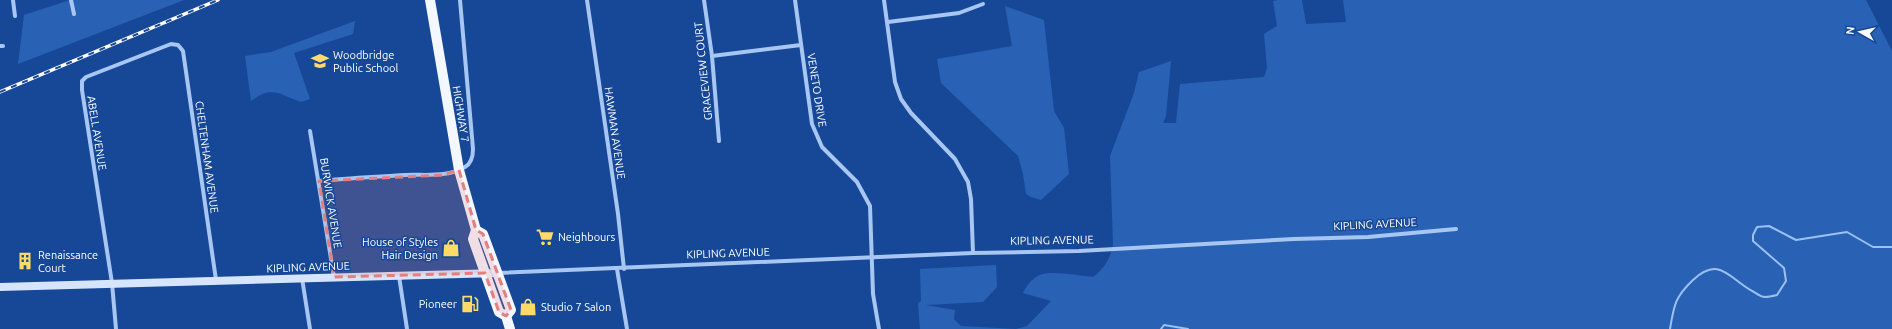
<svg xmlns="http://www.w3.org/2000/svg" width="1892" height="329" font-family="Ubuntu,sans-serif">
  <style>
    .green { fill: #2962b5 }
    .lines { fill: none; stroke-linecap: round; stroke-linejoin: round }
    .stream { stroke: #9ac0f4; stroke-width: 2 }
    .street { stroke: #a8c6f2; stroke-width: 4 }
    .secondary { stroke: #d7e5fc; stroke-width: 8 }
    .primary { stroke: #f3f7ff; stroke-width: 10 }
    .rail-casing { stroke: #fff; stroke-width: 3.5 }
    .rail { stroke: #164897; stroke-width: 2; stroke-dasharray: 6; stroke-linecap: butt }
    .marked { fill: #e67e7e; fill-opacity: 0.2; stroke: #e67e7e; stroke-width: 3; stroke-dasharray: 8 5; stroke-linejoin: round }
    .labels { text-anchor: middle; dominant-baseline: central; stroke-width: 3; stroke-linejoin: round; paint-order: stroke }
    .poi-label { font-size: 11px; fill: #fff; stroke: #164897; text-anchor: start }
    .street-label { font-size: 11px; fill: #fff; stroke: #164897 }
  </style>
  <rect width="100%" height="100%" fill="#164897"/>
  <g class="green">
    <polygon points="70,0 184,0 18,64 24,15"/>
    <path d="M1278,0H1302L1306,24L1346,22L1343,0H1866L1892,51V329H920L918,303L921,301L920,269L996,265L997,287L983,302L926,305L955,310L954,319L961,326L1016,329L1027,326L1051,301L1023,293C1027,285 1032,278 1040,275C1051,270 1081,276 1093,277C1104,269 1111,258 1113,244L1110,156L1134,93L1139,72L1171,61L1166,116L1163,123H1176L1180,84L1264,77L1267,68L1264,34L1277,26L1273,1Z"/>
    <polygon points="1005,6 1044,20 1054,111 1064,128 1069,174 1041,200 1031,197 1026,194 1023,174 1018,156 941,83 937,59 1012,46"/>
    <path d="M355,21L353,34L294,53L310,99L301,102C279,94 272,85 251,101L245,56L271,52Z"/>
  </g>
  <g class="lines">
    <g class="stream">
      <polyline points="1161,329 1164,325 1188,329"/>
      <path d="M1670,329C1674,305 1675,297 1693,280C1720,255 1729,279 1754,292C1757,294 1761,297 1765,297C1769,297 1773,296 1777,295L1786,281L1784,268L1753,241V235L1757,227L1769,226L1796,240L1847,232L1873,247H1892"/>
    </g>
    <g class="street">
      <polyline points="13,0 15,16"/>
      <polyline points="71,0 74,14"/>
      <polyline points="587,0 618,214 624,269"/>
      <polyline points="704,0 712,56 719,141"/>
      <polyline points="795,0 812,124 822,147 857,182 870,206 873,294 879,329"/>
      <polyline points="884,0 895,82 901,99 911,113 955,159 968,182 971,199 973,253"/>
      <polyline points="888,22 959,13 983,4"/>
      <polyline points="0,46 3,46"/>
      <polyline points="712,56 801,45"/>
      <polyline points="310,131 334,277"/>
      <path d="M319,181C347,178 376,177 405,175C425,174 447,178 465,167C472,163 473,156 473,149L460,0"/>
      <polyline points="617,269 627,329"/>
      <polyline points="498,273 973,253 1079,251 1294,239 1368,237 1456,229"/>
      <polyline points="399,276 407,329"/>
      <polyline points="302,278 310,329"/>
      <polyline points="116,329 112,283 82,90 82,81 86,77 171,44 178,45 183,51 216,280"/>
    </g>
    <polyline class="secondary" points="0,287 498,273"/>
    <g class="primary">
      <polyline points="430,0 459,170 476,230 473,239 499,312 506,316 510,329"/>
      <polyline points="476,230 483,234 511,310 506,316"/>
    </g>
    <g class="rail-casing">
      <polyline id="rail" points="0,92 218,0"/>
    </g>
    <use href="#rail" class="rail"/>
  </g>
  <path class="marked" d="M459,170L476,230L483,234L511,310L506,316L499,312L485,273L334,277L319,181L442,175Z"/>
  <defs>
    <g id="school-bare" transform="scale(1.38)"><path d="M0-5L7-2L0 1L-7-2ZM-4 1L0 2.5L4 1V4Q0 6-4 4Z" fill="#ffda69" stroke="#164897" stroke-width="2.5" paint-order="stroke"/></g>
    <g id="supermarket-bare" transform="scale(1.38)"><path d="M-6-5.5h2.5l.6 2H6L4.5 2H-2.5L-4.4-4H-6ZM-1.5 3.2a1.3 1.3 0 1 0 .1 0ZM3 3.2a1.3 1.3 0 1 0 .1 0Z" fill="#ffda69" stroke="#164897" stroke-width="2.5" paint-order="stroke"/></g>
    <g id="shop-bare" transform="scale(1.38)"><path d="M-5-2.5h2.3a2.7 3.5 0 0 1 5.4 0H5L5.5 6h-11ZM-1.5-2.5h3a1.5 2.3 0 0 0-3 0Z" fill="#ffda69" stroke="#164897" stroke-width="2.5" paint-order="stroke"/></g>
    <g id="building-bare" transform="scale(1.38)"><path d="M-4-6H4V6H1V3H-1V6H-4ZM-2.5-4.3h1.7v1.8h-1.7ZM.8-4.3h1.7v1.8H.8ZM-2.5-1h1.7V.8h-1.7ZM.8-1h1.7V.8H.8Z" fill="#ffda69" stroke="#164897" stroke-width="2.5" paint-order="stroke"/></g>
    <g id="fuel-bare" transform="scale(1.38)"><path d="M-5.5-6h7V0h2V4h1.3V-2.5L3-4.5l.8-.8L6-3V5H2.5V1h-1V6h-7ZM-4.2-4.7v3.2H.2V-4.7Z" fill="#ffda69" stroke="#164897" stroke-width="2.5" paint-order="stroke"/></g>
  </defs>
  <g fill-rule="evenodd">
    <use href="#school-bare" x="320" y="61"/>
    <use href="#supermarket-bare" x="545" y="237"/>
    <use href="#shop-bare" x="451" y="248"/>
    <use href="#building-bare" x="25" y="261"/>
    <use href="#fuel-bare" x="470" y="304"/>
    <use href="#shop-bare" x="528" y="307"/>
  </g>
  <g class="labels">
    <g class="poi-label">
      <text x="333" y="55">Woodbridge<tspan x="333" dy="13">Public School</tspan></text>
      <text x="558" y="237">Neighbours</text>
      <text x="438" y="242" text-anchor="end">House of Styles<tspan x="438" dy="13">Hair Design</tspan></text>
      <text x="38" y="255">Renaissance<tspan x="38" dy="13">Court</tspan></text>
      <text x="457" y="304" text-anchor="end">Pioneer</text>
      <text x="541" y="307">Studio 7 Salon</text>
    </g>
    <g class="street-label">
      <text transform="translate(703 71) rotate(-96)">GRACEVIEW COURT</text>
      <text transform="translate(817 90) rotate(81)">VENETO DRIVE</text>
      <text transform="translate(461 114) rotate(81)">HIGHWAY 7</text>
      <text transform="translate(97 133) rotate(81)">ABELL AVENUE</text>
      <text transform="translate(615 133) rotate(82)">HAWMAN AVENUE</text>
      <text transform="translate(207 157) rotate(82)">CHELTENHAM AVENUE</text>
      <text transform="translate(331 203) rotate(81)">BURWICK AVENUE</text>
      <text transform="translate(1375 224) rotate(-3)">KIPLING AVENUE</text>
      <text transform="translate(1052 240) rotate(-1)">KIPLING AVENUE</text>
      <text transform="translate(728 253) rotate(-2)">KIPLING AVENUE</text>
      <text transform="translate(308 267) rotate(-2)">KIPLING AVENUE</text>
    </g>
  </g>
  <g transform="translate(1860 32) rotate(278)" stroke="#164897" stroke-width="3" paint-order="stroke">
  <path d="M0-3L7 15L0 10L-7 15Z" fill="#ffffff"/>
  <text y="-6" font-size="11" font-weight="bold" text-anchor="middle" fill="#ffffff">N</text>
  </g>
</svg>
